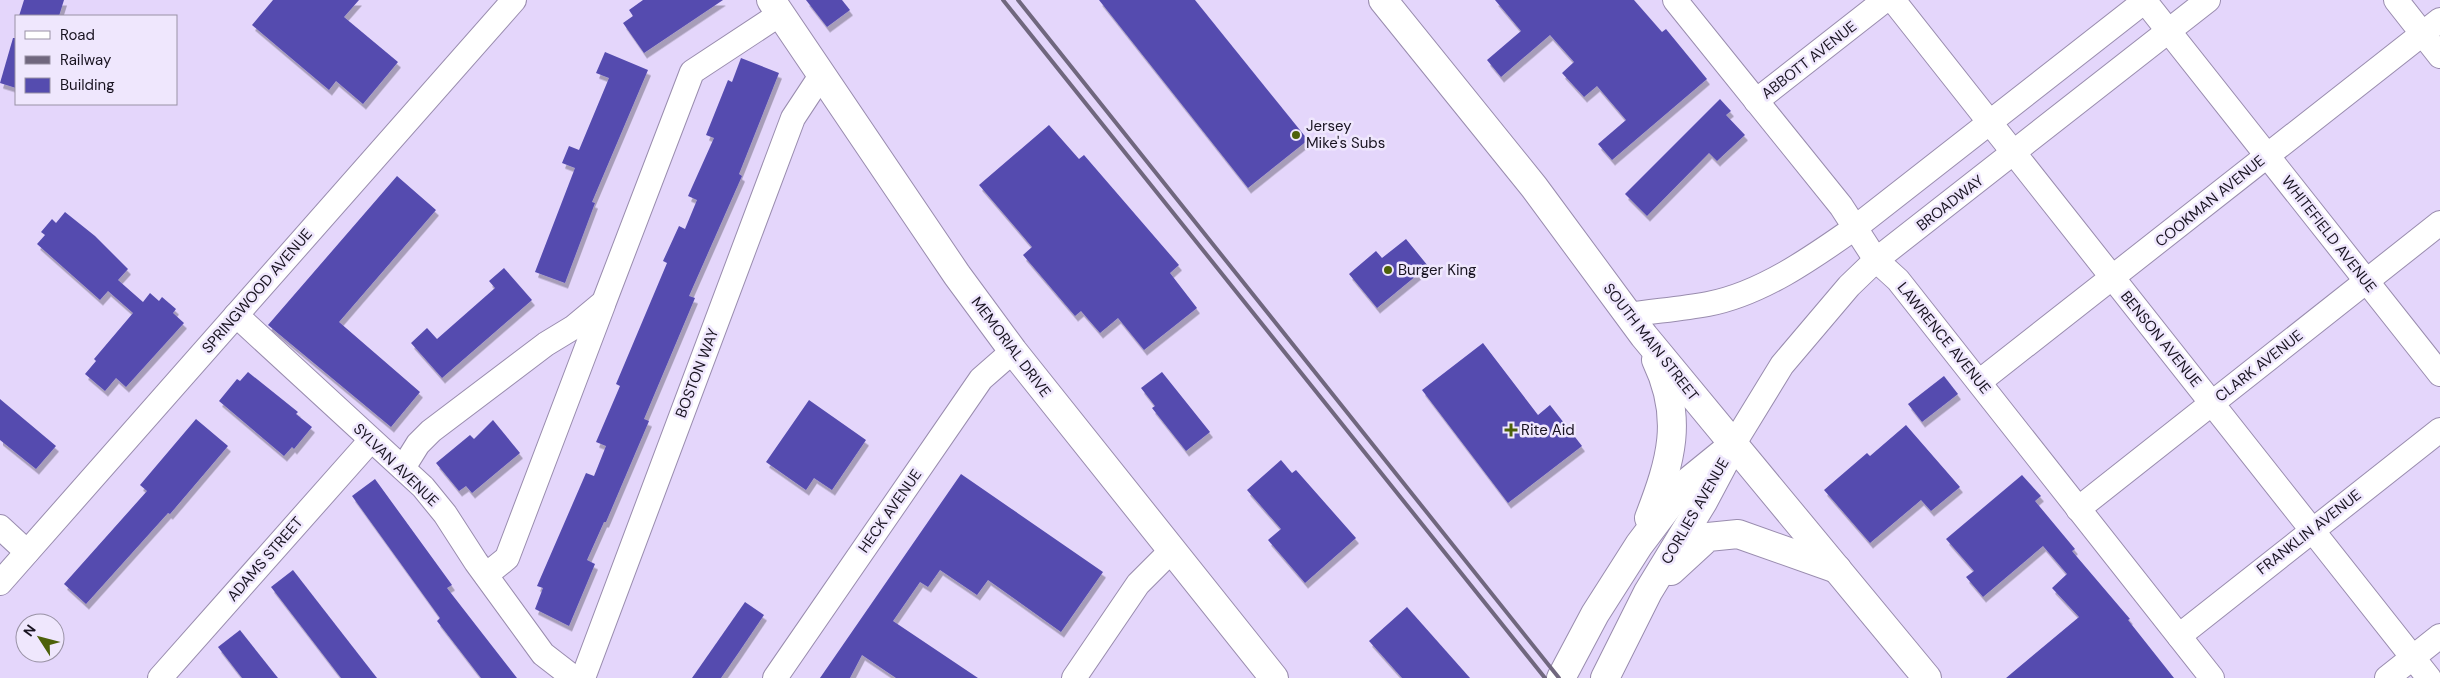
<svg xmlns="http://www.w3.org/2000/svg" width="2440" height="678" font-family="'DM Sans',sans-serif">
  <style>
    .building { fill: #554caf; filter: url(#shadow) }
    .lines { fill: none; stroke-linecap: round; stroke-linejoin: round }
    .minor-casing { stroke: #998cae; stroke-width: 26 }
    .tertiary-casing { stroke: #998cae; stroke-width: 30 }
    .secondary-casing { stroke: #998cae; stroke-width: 30 }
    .minor { stroke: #fff; stroke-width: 24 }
    .tertiary { stroke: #fff; stroke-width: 28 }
    .secondary { stroke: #fff; stroke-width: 28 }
    .rail { stroke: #70677e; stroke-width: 4 }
    .poi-dot { fill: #4d610a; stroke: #efe7fd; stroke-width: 2 }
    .labels { text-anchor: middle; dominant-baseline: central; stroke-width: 5; stroke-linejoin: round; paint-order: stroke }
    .street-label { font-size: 15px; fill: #181320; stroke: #efe7fd }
    .poi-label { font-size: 15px; fill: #181320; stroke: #efe7fd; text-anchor: start }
  </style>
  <defs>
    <filter id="shadow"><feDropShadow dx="3" dy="5.5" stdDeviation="0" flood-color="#0004"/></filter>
  </defs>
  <rect width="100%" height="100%" fill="#e4d6fb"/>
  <g class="building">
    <polygon points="24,0 64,0 59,16 19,16"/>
    <polygon points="273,0 359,0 344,17 398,62 363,104 336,81 329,90 252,25"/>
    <polygon points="643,0 723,0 644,53 623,23 633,16 629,10"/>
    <polygon points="806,0 842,0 850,10 827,27"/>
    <polygon points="1099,0 1195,0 1308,140 1248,188"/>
    <polygon points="1495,0 1634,0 1662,32 1666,29 1707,79 1612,160 1598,144 1626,120 1597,86 1584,97 1562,73 1574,62 1550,35 1501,77 1487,60 1521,31"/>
    <polygon points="13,38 16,38 16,88 0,83"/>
    <polygon points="605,52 648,70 592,202 595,203 565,283 535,272 575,168 562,163 569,146 579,150 609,78 596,73"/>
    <polygon points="741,58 779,73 739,174 742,176 689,296 695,298 644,419 649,421 606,522 604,522 587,560 595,564 569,626 535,609 543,588 537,586 586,473 594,476 606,446 596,442 620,386 616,384 667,263 663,261 679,226 685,229 697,200 688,196 714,138 706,135 728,80 732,82"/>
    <polygon points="1720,99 1731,111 1726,115 1745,135 1717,161 1709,153 1647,216 1625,194"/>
    <polygon points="1049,125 1079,159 1084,155 1179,265 1170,273 1197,308 1144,350 1118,318 1100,333 1081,311 1075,316 1023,255 1032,247 979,185"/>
    <polygon points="397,176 436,210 339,322 420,392 391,427 268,325"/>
    <polygon points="65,212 95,236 128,269 118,280 143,302 150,293 159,301 162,297 176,309 173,313 184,323 126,387 116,378 105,391 85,374 96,361 94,359 133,313 108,291 100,300 37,244 45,235 41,232 52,219 56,223"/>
    <polygon points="1406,239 1428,266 1377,308 1349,274 1376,251 1382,258"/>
    <polygon points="504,268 532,300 442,378 411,343 427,328 437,339 495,288 489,281"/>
    <polygon points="1483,343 1538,415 1550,405 1582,446 1508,503 1422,390"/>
    <polygon points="248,372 298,412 296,414 312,427 294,449 292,447 284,456 219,401 237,379 240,381"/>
    <polygon points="1162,372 1210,432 1186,451 1152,408 1155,406 1141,388"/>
    <polygon points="1944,376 1958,394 1922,422 1908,404"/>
    <polygon points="0,399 56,446 36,469 0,440"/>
    <polygon points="809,400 866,440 832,490 814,478 806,490 766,462"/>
    <polygon points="196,419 228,446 170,514 168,513 86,604 64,584 147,491 140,485"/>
    <polygon points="493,420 520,453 472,493 466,486 459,491 436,463 470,435 474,439"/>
    <polygon points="1906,425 1960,487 1931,511 1921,500 1870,543 1824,490 1867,453 1870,456"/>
    <polygon points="1281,460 1292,473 1296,470 1356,538 1305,583 1268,540 1281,529 1247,490"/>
    <polygon points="961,474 1103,572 1061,632 988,580 977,595 940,570 928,587 920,582 893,621 978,678 896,678 862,655 850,678 820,678"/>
    <polygon points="2022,475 2041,496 2035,501 2075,549 2072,551 2130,619 2128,620 2174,678 2006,678 2079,617 2052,588 2067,574 2043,546 1983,597 1966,577 1974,571 1946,539"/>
    <polygon points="375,479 452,585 447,588 517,678 481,678 437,621 440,618 352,496"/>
    <polygon points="293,570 377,678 341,678 271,587"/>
    <polygon points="745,602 764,615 739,652 721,678 692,678"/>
    <polygon points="1407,607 1470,678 1402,678 1369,641"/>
    <polygon points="240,630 278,678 242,678 218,647"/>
  </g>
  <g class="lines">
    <g class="minor-casing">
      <g id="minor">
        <polyline points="1675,0 1841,206 1876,260 1898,280 2212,678"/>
        <polyline points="1893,0 2429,678"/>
        <polyline points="2144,0 2440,374"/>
        <polyline points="2396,0 2440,56"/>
        <polyline points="1756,101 1885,0"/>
        <polyline points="236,315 423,487 445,514 476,562 543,654 574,678"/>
        <path d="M1628,315C1654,311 1681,309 1708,304C1761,294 1812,258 1856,227L2146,0"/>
        <polyline points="1979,382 2440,20"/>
        <polyline points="1733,445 1782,365 1849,286 1876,260 2208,0"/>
        <polyline points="403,468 418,444 431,431 546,344 574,327 604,302 692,72 780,14"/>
        <polyline points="2078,509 2440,223"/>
        <polyline points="0,527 27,552"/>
        <polyline points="486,575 507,558 603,305"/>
        <polyline points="0,583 514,0"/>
        <polyline points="2179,636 2440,430"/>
        <polyline points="160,678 371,440"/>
        <polyline points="583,678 793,118 822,74"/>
        <polyline points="775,678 981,379 1013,351"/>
        <polyline points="1074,678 1138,584 1171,551"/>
        <polyline points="2387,678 2440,636"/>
      </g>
    </g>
    <g class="tertiary-casing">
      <polyline id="tertiary" points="771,0 957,275 1013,351 1274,678"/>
    </g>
    <g class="secondary-casing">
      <g id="secondary">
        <polyline points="1383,0 1534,187 1644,336 1927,678"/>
        <path d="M1649,518C1671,461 1684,418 1656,360"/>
        <polyline points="1671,571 1708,537 1738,534 1837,569"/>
        <polyline points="1561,678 1595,614 1639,545 1685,484 1733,445"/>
        <polyline points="1605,678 1648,592 1703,502 1728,455"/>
      </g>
    </g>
    <use href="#minor" class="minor"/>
    <use href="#tertiary" class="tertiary"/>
    <use href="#secondary" class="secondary"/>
    <g class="rail">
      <polyline points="1003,0 1545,678"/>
      <polyline points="1018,0 1559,678"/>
    </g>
  </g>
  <g class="poi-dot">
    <circle cx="1296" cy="135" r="5"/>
    <circle cx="1388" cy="270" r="5"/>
    <path d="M1508.5 422.5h5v5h5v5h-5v5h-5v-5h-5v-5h5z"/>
  </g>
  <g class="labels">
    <g class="street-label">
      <text transform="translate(1809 60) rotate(-38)">ABBOTT AVENUE</text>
      <text transform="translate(2210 201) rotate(-39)">COOKMAN AVENUE</text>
      <text transform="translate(1950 203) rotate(-38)">BROADWAY</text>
      <text transform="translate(2329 234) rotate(52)">WHITEFIELD AVENUE</text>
      <text transform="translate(257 291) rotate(-49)">SPRINGWOOD AVENUE</text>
      <text transform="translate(1944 338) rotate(51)">LAWRENCE AVENUE</text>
      <text transform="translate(2161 339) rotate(51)">BENSON AVENUE</text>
      <text transform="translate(1651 342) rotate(52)">SOUTH MAIN STREET</text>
      <text transform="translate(1011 347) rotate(53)">MEMORIAL DRIVE</text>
      <text transform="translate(2259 366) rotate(-38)">CLARK AVENUE</text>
      <text transform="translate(697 373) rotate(-69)">BOSTON WAY</text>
      <text transform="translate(396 465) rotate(44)">SYLVAN AVENUE</text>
      <text transform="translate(890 511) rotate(-55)">HECK AVENUE</text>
      <text transform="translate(1695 511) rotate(-60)">CORLIES AVENUE</text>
      <text transform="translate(2309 532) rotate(-38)">FRANKLIN AVENUE</text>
      <text transform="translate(265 559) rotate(-49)">ADAMS STREET</text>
    </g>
    <g class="poi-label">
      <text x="1306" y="126">Jersey<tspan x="1306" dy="17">Mike's Subs</tspan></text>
      <text x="1398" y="270">Burger King</text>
      <text x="1521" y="430">Rite Aid</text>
    </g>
  </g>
  <rect x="15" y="15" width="162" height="90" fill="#efe7fd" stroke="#9992a5"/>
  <rect x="25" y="31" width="25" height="8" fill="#ffffff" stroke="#9992a5"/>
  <text x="60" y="40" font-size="15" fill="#181320">Road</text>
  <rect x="25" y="56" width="25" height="8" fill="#70677e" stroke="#9992a5"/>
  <text x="60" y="65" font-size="15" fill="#181320">Railway</text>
  <rect x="25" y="78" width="25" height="15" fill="#554caf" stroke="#9992a5"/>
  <text x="60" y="90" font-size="15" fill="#181320">Building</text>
  <g transform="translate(40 638) rotate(306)"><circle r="24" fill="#efe7fd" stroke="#9992a5"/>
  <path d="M0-4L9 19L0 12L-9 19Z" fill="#4d610a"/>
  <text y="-8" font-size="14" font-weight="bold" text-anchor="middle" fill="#181320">N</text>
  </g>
</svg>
